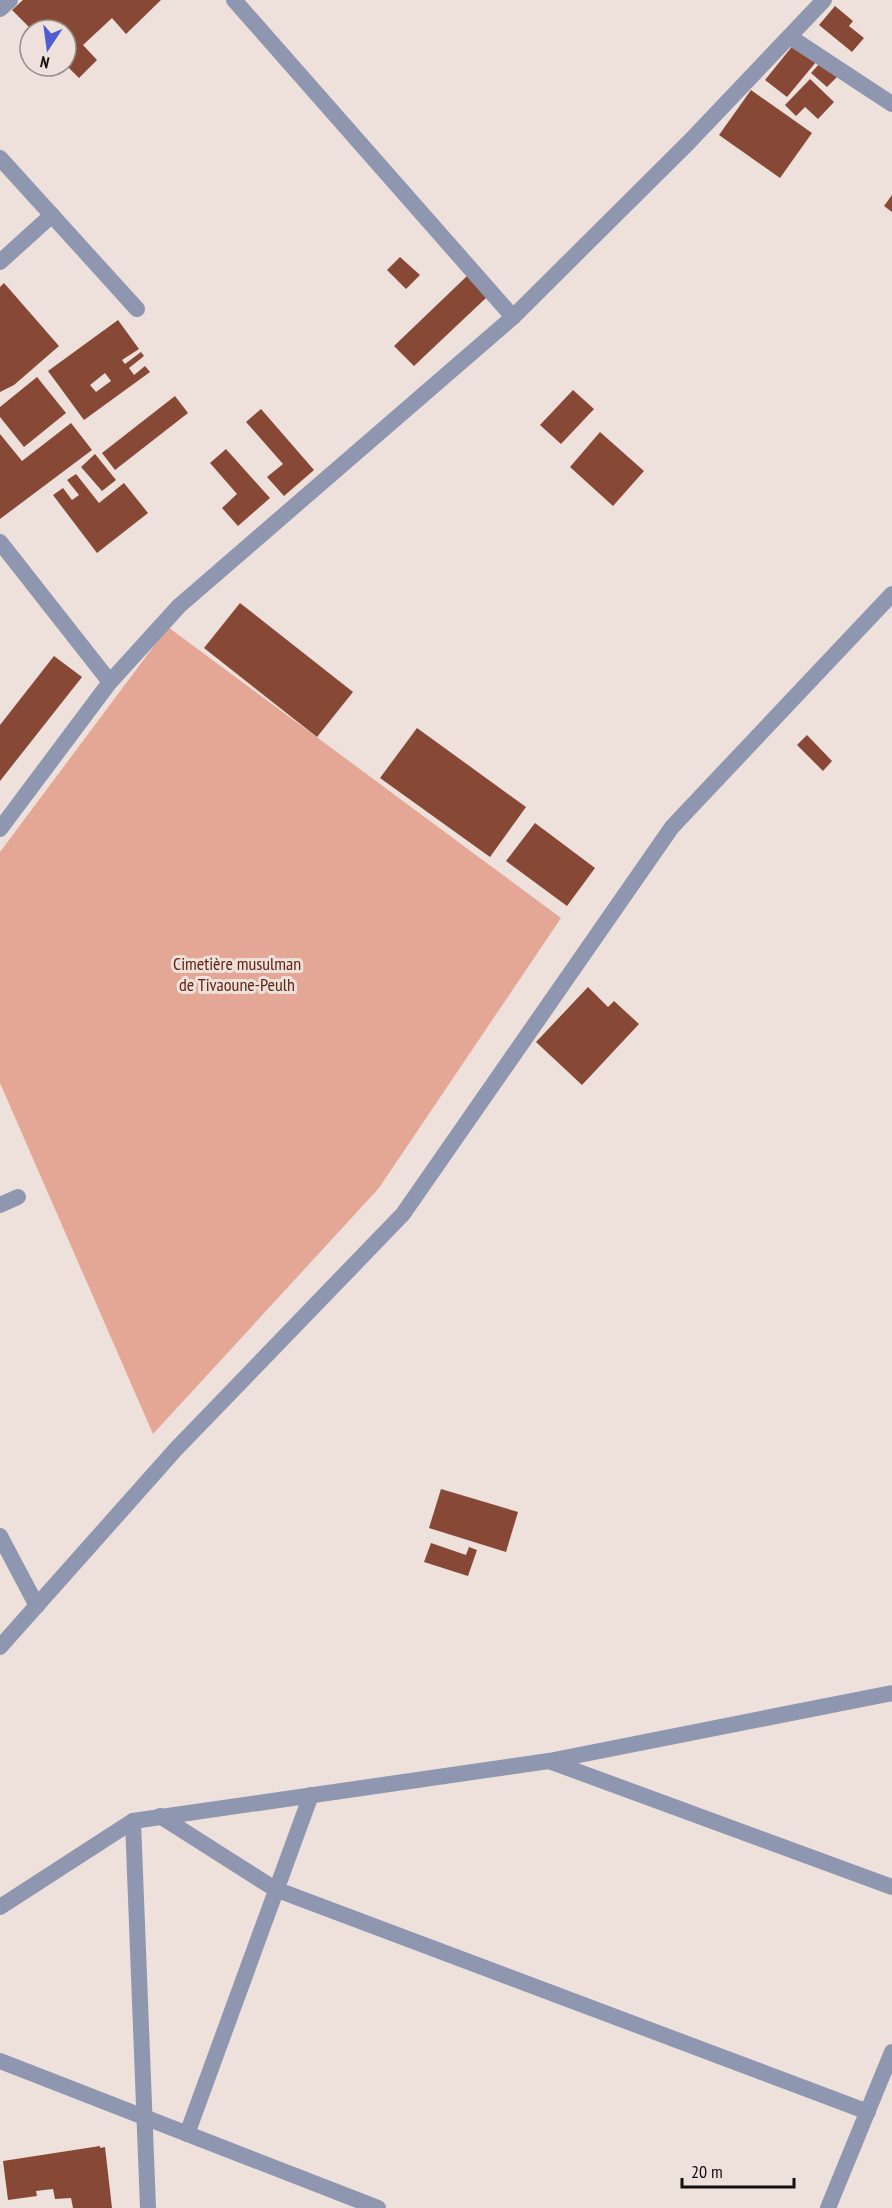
<svg xmlns="http://www.w3.org/2000/svg" width="892" height="2208" font-family="'PT Sans Narrow',sans-serif">
  <style>
    .green { fill: #e5a795 }
    .building { fill: #874936; fill-rule: evenodd }
    .lines { fill: none; stroke-linecap: round; stroke-linejoin: round }
    .minor { stroke: #8e96b0; stroke-width: 16 }
    .labels { text-anchor: middle; dominant-baseline: central; stroke-width: 6; stroke-linejoin: round; paint-order: stroke }
    .park-label { font-size: 18px; fill: #622310; stroke: #eee0db }
  </style>
  <rect width="100%" height="100%" fill="#eee0db"/>
  <polygon class="green" points="168,627 561,918 379,1188 153,1434 0,1083 0,852"/>
  <g class="building">
    <polygon points="23,0 161,0 126,34 112,18 83,45 97,60 79,78 66,65 66,30 32,30 12,10"/>
    <polygon points="835,6 853,21 849,26 864,38 852,52 819,25"/>
    <polygon points="794,44 816,62 787,97 765,80"/>
    <polygon points="821,62 838,76 827,87 811,73"/>
    <polygon points="810,79 834,102 818,119 805,107 796,116 785,105"/>
    <polygon points="751,90 812,133 780,178 719,135"/>
    <polygon points="892,195 892,212 884,206"/>
    <polygon points="400,257 420,275 406,289 387,270"/>
    <polygon points="467,276 487,297 414,366 394,346"/>
    <polygon points="4,283 59,346 14,385 0,392 0,287"/>
    <path d="M118,320L139,349L122,360L125,364L141,352L144,356L129,368L134,375L145,366L150,372L84,420L48,371ZM105,373L111,381L96,392L90,385Z"/>
    <polygon points="37,377 66,413 24,447 0,417 0,407"/>
    <polygon points="573,390 594,409 561,444 540,425"/>
    <polygon points="175,396 188,413 115,470 102,453"/>
    <polygon points="261,409 314,470 284,496 267,477 283,464 246,422"/>
    <polygon points="71,423 92,450 0,519 0,434 22,461"/>
    <polygon points="600,432 644,471 613,506 570,467"/>
    <polygon points="226,449 270,498 238,526 222,508 237,494 210,463"/>
    <polygon points="95,454 116,480 102,491 81,467"/>
    <polygon points="76,474 99,503 124,483 148,513 97,553 53,495 63,488 72,500 79,495 67,480"/>
    <polygon points="240,603 353,692 317,737 204,648"/>
    <polygon points="54,656 82,677 0,781 0,725"/>
    <polygon points="417,728 526,807 490,857 380,778"/>
    <polygon points="807,735 832,761 823,771 797,745"/>
    <polygon points="535,823 595,868 567,906 506,861"/>
    <polygon points="588,987 608,1007 614,1001 639,1024 582,1085 536,1042"/>
    <polygon points="441,1489 518,1512 506,1552 429,1528"/>
    <polygon points="431,1543 466,1555 469,1547 477,1550 468,1576 424,1562"/>
    <polygon points="100,2146 100,2148 105,2147 112,2208 73,2208 71,2198 55,2199 53,2189 36,2191 37,2196 8,2200 3,2161"/>
  </g>
  <g class="lines">
    <g class="minor">
      <polyline points="234,0 513,317"/>
      <polyline points="0,9 10,0"/>
      <polyline points="790,37 892,104"/>
      <polyline points="0,158 137,309"/>
      <polyline points="0,262 52,215"/>
      <polyline points="0,542 110,682"/>
      <polyline points="0,829 110,682 179,606 513,317 689,142 824,0"/>
      <polyline points="0,1205 18,1197"/>
      <polyline points="0,1536 37,1606"/>
      <polyline points="0,1647 176,1449 403,1214 672,827 892,594"/>
      <polyline points="549,1761 892,1887"/>
      <polyline points="160,1816 275,1889 868,2112"/>
      <polyline points="133,1821 148,2208"/>
      <polyline points="0,1907 133,1821 549,1761 892,1693"/>
      <polyline points="0,2061 378,2208"/>
      <polyline points="187,2134 311,1795"/>
      <polyline points="828,2208 892,2052"/>
    </g>
  </g>
  <g class="labels">
    <g class="park-label">
      <text x="237" y="963">Cimetière musulman<tspan x="237" dy="21">de Tivaoune-Peulh</tspan></text>
    </g>
  </g>
  <g transform="translate(48 48) rotate(193)"><circle r="28" fill="#eee0db" stroke="#978c89" stroke-width="1.5"/>
  <path d="M0-4.5L10 22L0 15L-10 22Z" fill="#4e5dd2"/>
  <text y="-9" font-size="16" font-weight="bold" text-anchor="middle" fill="#140f0e">N</text>
  </g>
  <path d="M682 2178v9h112v-9" fill="none" stroke="#140f0e" stroke-width="3"/>
  <text x="691" y="2178" font-size="18" fill="#140f0e" stroke="#eee0db" stroke-width="4.5" paint-order="stroke">20 m</text>
</svg>
